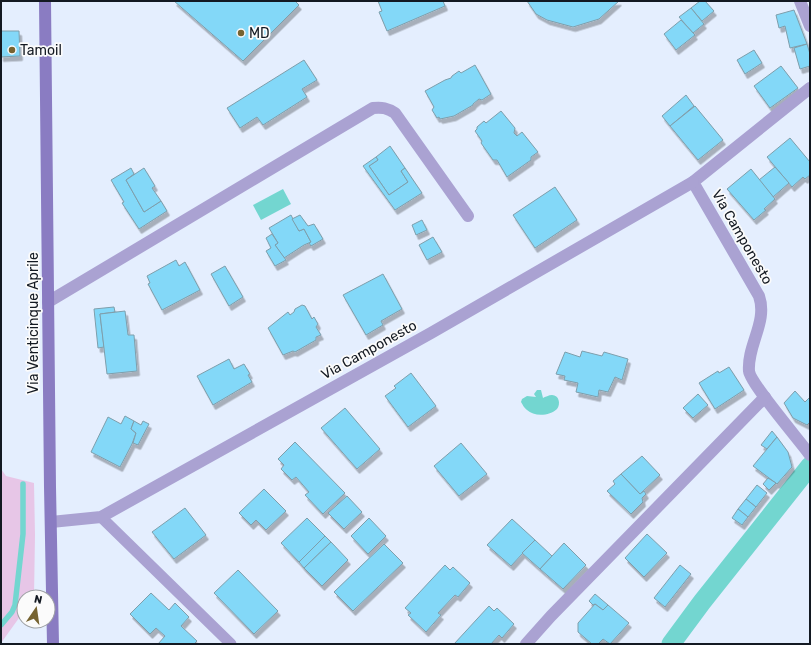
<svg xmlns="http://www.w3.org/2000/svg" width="811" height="645" font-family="Rubik,sans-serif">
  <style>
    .green { fill: #e7c6e7 }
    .water { fill: #73d6d0 }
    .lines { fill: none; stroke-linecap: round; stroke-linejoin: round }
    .stream { stroke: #73d6d0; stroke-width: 5.5 }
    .canal { stroke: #73d6d0; stroke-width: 19 }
    .building { fill: #83d8f8; stroke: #7e9eab; filter: url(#shadow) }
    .service { stroke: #aaa2d2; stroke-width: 11 }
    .minor { stroke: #aaa2d2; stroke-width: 12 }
    .secondary { stroke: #8a7cc2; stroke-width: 12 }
    .poi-dot { fill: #766331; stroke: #fbfbfb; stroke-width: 1.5 }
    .labels { text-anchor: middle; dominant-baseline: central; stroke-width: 3.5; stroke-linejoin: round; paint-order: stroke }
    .poi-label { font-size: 14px; fill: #131922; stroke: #fbfbfb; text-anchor: start }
    .street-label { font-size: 14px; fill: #131922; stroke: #fbfbfb }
  </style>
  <defs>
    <filter id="shadow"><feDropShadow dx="2.5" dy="4.5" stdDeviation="0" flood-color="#0004"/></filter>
  </defs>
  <rect width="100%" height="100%" fill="#e4eefe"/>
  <polygon class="green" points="1,469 6,476 34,483 35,535 34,597 24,597 24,611 1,643"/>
  <g class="water">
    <polygon points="283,189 291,204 261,220 253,205"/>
    <path d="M537,390H541L543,398C545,397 549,395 552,395C559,395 561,404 557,409C550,416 534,417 527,410C524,408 523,405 521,402L522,399L527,396L536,397L534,394Z"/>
  </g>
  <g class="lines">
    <polyline class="stream" points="1,625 12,612 15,605 23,534 23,484"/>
    <polyline class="canal" points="671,644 702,602 810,466"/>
  </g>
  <g class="building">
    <polygon points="174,1 295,1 299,5 243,61"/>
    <polygon points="378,1 443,1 445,6 387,31 379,12 382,11"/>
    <polygon points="527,1 619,1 599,19 573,27 547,20 536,14"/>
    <polygon points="700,1 705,1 714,11 702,21 691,8"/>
    <polygon points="691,8 704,24 693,33 679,17"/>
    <polygon points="794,10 807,44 790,48 785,26 779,28 776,15"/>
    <polygon points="681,20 695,35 676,50 664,34"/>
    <polygon points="1,31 19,31 20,56 1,57"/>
    <polygon points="807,44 810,54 810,66 800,69 794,48"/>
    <polygon points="754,50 762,63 745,74 737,60"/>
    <polygon points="304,60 317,80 302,89 307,97 263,125 257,117 240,128 227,108"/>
    <polygon points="475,65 491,94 482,100 479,99 473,104 473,105 454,116 440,119 439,117 437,118 432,110 434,107 425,91 445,80 451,78 452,76 459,71 461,73"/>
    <polygon points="781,66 798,88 770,108 754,86"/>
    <polygon points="686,95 694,106 670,126 662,116"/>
    <polygon points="695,106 723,140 698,160 670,126"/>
    <polygon points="501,111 515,128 514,133 517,136 522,132 538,152 531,157 531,160 507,177 497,160 493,160 481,143 482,141 475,131 477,129 477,127 484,121 486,123"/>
    <polygon points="790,138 810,162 810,175 805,179 803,177 792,187 767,157"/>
    <polygon points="390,146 405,168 401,171 408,182 389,195 369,166 378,160 376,157"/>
    <polygon points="376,157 378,160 369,166 389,195 408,182 401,171 405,168 422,193 395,210 363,166"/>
    <polygon points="775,167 789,183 773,197 759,180"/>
    <polygon points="131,168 134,174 126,180 144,212 161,201 167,211 139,229 122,203 124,202 111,180"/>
    <polygon points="144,168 155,186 152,188 161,201 144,212 126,180"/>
    <polygon points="751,169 775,199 764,209 766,210 754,220 727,189"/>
    <polygon points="555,187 577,220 535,248 513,215"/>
    <polygon points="291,215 299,231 304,229 311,242 304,245 284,258 275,245 278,243 269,228"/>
    <polygon points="300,215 308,226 314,224 323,239 311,246 309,243 311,242 304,229 299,231 292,219"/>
    <polygon points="422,220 427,230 416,235 412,225"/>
    <polygon points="272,234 278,243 275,245 286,260 275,266 266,251 271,248 266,238"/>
    <polygon points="433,237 442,252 427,260 419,245"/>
    <polygon points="176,260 179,266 185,262 200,290 162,310 148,284 150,283 147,276"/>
    <polygon points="225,266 243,297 229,306 211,274"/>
    <polygon points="383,274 402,309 381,321 383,325 366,335 343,295"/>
    <polygon points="302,305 305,306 312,319 314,317 318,324 316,327 321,335 316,337 316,340 295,352 293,351 283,355 268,328 288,312 290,315 294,312 295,309"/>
    <polygon points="114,307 115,312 100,314 104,347 98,348 94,309"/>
    <polygon points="125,311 128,335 134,335 137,371 107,374 100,314"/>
    <polygon points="582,351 602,356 604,352 628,359 622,380 615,377 608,392 599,390 598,397 576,392 578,383 564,380 565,376 556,374 565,352 580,357"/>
    <polygon points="229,359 234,369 244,364 250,374 248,375 252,382 213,405 197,376"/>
    <polygon points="729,367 744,390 715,409 699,383 718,371 719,373"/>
    <polygon points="411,373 436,406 408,427 385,396 396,388 394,386"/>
    <polygon points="795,391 805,402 810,397 810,422 807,425 793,418 784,403"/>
    <polygon points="698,394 708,405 693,418 683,408"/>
    <polygon points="345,408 380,449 357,469 321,428"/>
    <polygon points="125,416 134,421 131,429 136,433 132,444 120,467 91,452 108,417 121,424"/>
    <polygon points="134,421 141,425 143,421 149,424 138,445 133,443 136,433 131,429"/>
    <polygon points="772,431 777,437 767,449 761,445"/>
    <polygon points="777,437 788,452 792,467 777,484 753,466"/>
    <polygon points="295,442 345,493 323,514 305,495 309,492 296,477 292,480 281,469 284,465 278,459"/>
    <polygon points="461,443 487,474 459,496 434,466"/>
    <polygon points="642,456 660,475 640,494 621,474"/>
    <polygon points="621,474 640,494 644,491 646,494 642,498 643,502 631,514 607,491 615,484 613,481"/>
    <polygon points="768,478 776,483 769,490 763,484"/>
    <polygon points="757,485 767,493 756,507 746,499"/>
    <polygon points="264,489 286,511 266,530 256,520 251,525 239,513"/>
    <polygon points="347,496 362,512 344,529 328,513"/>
    <polygon points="746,499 756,507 748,517 738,509"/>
    <polygon points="185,508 206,535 174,559 152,532"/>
    <polygon points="738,509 748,517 742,525 732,518"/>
    <polygon points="307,518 325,536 299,562 281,543"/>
    <polygon points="369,518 386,536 368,554 351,536"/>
    <polygon points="512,519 535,540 511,566 487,545"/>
    <polygon points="647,534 667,553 644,577 625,558"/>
    <polygon points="325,536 331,542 304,568 299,562"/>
    <polygon points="535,540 552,556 540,569 522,553"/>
    <polygon points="331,542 348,560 322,586 304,568"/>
    <polygon points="564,543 586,565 563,589 540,569"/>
    <polygon points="384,544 403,563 353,611 334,592"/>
    <polygon points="445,565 450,570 453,567 470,583 458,597 455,595 438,613 441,615 426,632 408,615 411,613 405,608"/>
    <polygon points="680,565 691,574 665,607 654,598"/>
    <polygon points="238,570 278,611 254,634 214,593"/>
    <polygon points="151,593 169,610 175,603 189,617 181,626 197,641 194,644 158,644 165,636 156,628 150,634 130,614"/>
    <polygon points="595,594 608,605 603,610 595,604 593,605 589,601"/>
    <polygon points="595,604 603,610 608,605 629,623 610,644 603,639 598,644 592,644 578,632 578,623"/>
    <polygon points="489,606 494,611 497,608 514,624 502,638 499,635 491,644 454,644"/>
  </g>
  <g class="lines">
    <polyline class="service" points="101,517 231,644"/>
    <g class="minor">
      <polyline points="800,1 810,26"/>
      <path d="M810,88L693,182L759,296C768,322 747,345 749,371C750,383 800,441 810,455"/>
      <path d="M48,302L373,108C382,107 387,108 395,113L468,216"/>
      <polyline points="51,522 101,517 431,333 693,182"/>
      <polyline points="526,644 551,616 765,397"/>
    </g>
    <polyline class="secondary" points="45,1 50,487 53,644"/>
  </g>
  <g class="poi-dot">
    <circle cx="241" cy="33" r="4"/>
    <circle cx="12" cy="50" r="4"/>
  </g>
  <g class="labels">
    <g class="poi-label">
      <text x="249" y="33">MD</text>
      <text x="20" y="50">Tamoil</text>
    </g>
    <g class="street-label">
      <text transform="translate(742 237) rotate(60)">Via Camponesto</text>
      <text transform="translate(33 323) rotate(-90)">Via Venticinque Aprile</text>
      <text transform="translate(369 350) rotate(-29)">Via Camponesto</text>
    </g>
  </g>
  <rect width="811" height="645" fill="none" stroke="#131922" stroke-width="4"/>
  <g transform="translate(36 609) rotate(13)"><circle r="19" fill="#fbfbfb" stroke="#9ea1a4"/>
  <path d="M0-3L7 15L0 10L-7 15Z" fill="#766331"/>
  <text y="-6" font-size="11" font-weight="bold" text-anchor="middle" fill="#131922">N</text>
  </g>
</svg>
